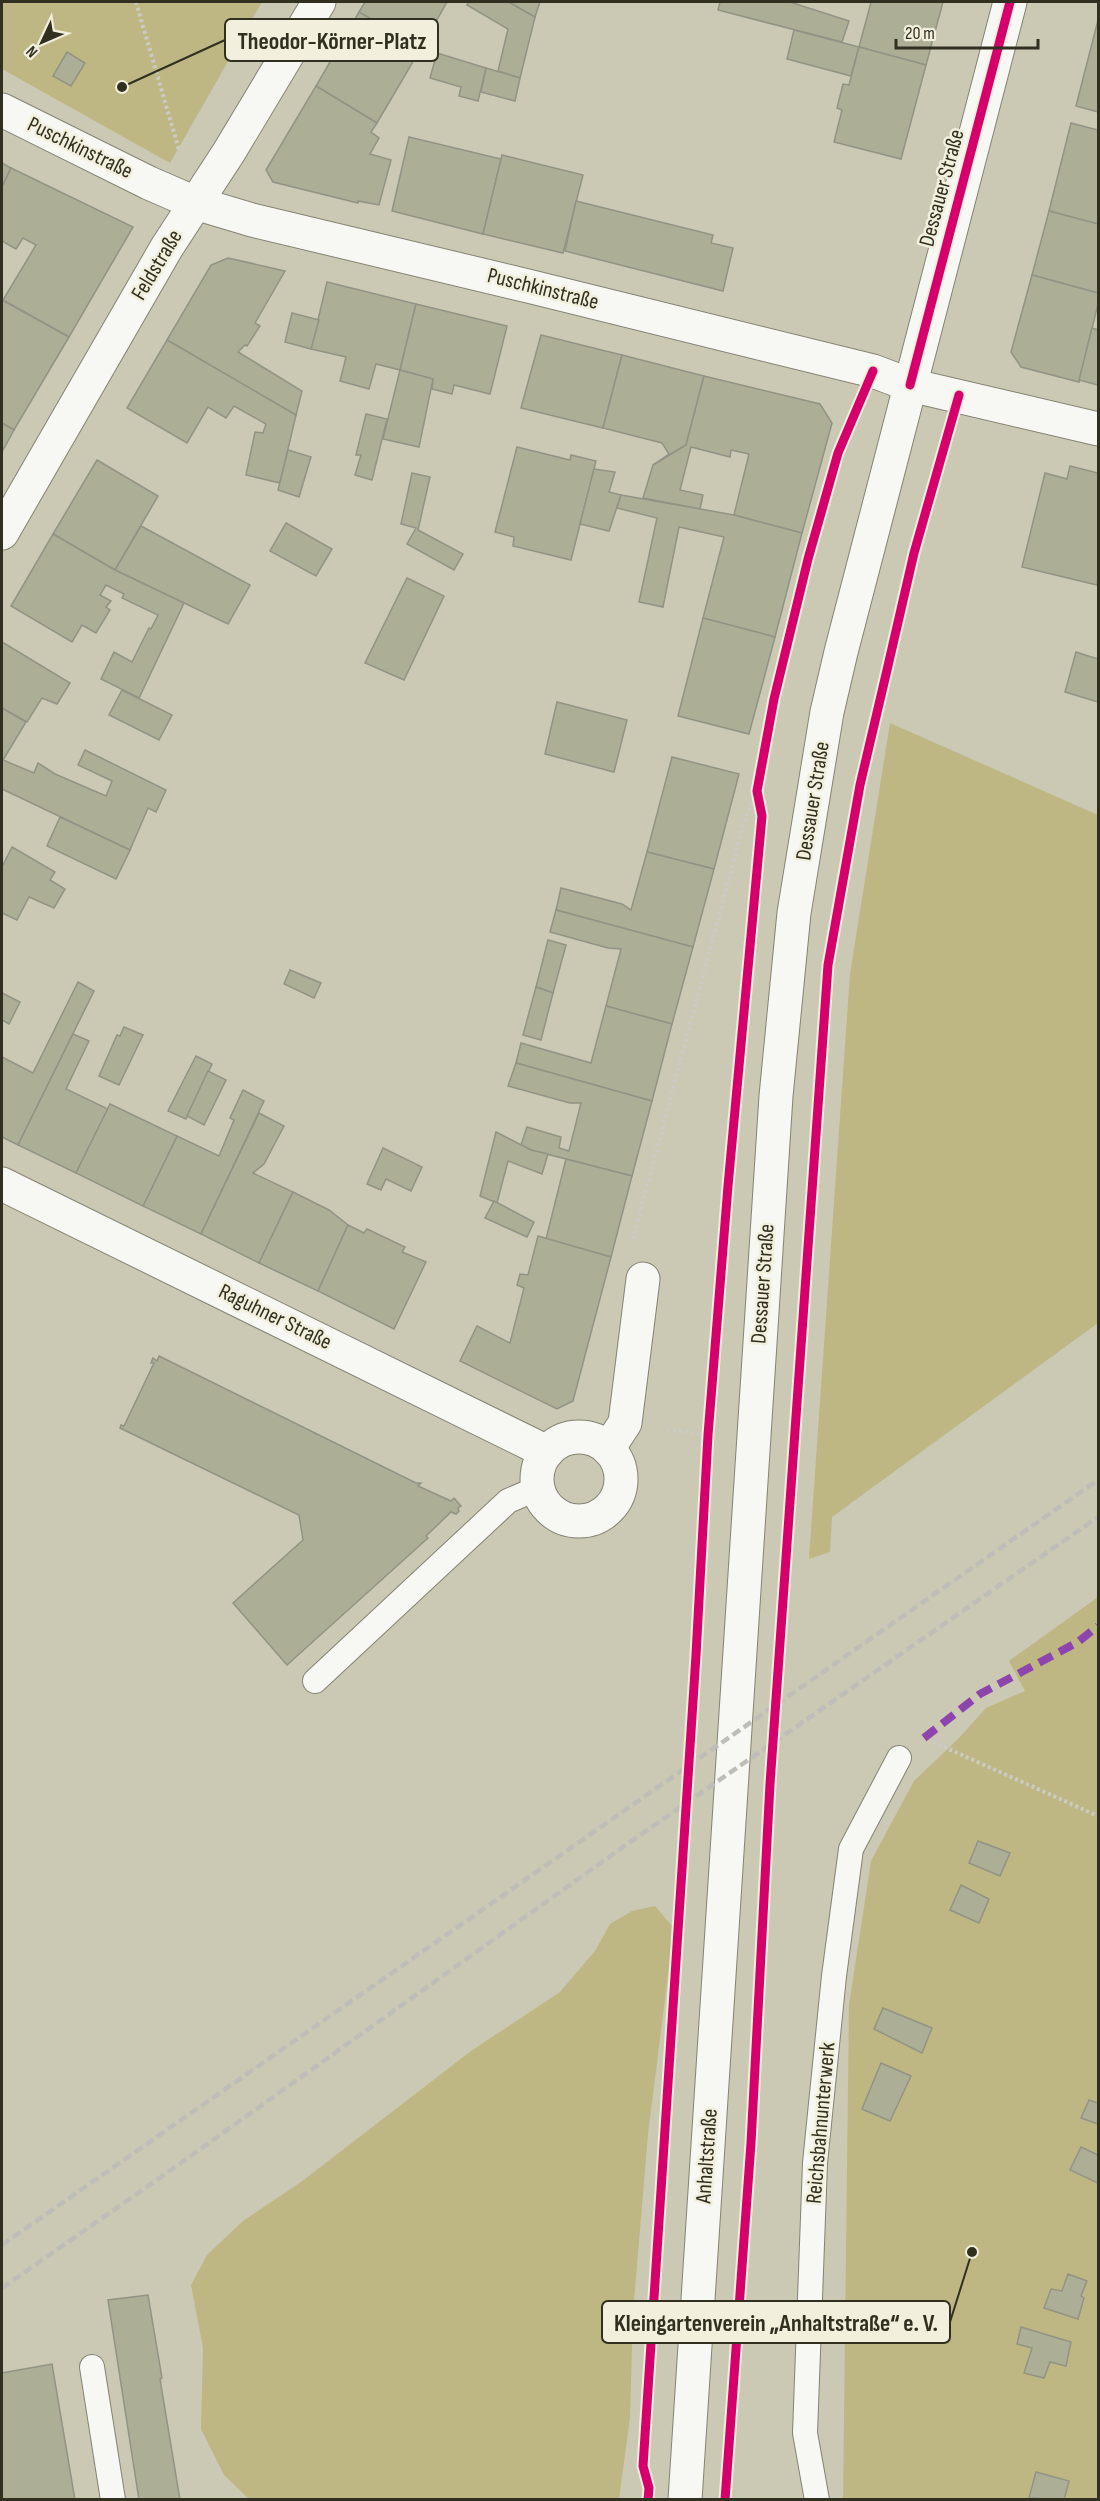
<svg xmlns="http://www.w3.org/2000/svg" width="1100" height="2501" font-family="'Sofia Sans Condensed',sans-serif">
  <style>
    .green { fill: #beb784 }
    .building { fill: #acaf96; stroke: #929384; stroke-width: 1.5 }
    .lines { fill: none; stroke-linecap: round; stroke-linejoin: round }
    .lane-casing { stroke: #858373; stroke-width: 26 }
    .street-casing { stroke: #858373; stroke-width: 35 }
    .secondary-casing { stroke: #858373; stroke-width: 35 }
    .path { stroke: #cbcbc4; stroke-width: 4; stroke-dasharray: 3 3; stroke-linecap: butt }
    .lane { stroke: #f7f7f4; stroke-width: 24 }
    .street { stroke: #f7f7f4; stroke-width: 33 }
    .secondary { stroke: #f7f7f4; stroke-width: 33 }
    .rail { stroke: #bebdb7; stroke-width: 4.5; stroke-dasharray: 9 4.5; stroke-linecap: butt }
    .quiet { stroke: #8e44ad; stroke-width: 8; stroke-dasharray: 15 8; stroke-linecap: butt }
    .cycleway-casing { stroke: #f2f0dd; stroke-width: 13 }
    .cycleway { stroke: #d6006c; stroke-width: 9 }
    .labels { text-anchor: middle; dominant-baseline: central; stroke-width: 5; stroke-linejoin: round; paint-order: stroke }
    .street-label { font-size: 22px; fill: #312f20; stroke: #f2f0dd }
    .leader { fill: none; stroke: #312f20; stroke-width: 2 }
    .callout-dot { fill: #312f20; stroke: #f2f0dd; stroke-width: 2 }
    .callout { fill: #f2f0dd; stroke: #312f20; stroke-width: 2 }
    .callout-label { font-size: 24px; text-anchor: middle; font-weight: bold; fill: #312f20 }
  </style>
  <rect width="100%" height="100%" fill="#cbc8b4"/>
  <g class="green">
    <polygon points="2,2 262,2 170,163 2,69"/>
    <polygon points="890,723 1098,815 1098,1323 832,1517 830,1552 809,1559 850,974"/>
    <polygon points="1098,1597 1098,2499 843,2500 849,2005 871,1861 914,1781 959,1738 986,1708 1025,1691 1009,1661"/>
    <polygon points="655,1906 672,1926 671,1951 648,2134 633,2313 630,2418 619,2499 249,2499 224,2475 201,2429 203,2348 191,2285 207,2255 243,2221 301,2182 471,2051 560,1992 595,1951 610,1924 632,1911"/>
  </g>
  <g class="building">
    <polygon points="365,2 447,2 421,48 359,12"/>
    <polygon points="469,2 509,2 535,17 520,78 498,71 508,29 467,5"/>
    <polygon points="509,2 540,2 535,17"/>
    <polygon points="720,2 790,2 849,21 842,42 718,10"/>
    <polygon points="871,2 943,2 926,65 859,47"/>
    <polygon points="359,12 421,48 377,123 316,86"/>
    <polygon points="1098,20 1098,112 1076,106"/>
    <polygon points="794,30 859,47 851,76 787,59"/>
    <polygon points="859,47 926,65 901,159 834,142 842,110 837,108 843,84 849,85"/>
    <polygon points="67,52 85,63 71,86 53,76"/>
    <polygon points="437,53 486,68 478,101 459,96 461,87 430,78"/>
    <polygon points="486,68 520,78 515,101 481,92"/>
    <polygon points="316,86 377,123 371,132 379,138 370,154 391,160 379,205 358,201 358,203 273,182 266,170"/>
    <polygon points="1071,123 1098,130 1098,224 1049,211"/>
    <polygon points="409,137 501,159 483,234 392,211"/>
    <polygon points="502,155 583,175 563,253 483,234"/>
    <polygon points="2,163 11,168 2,187"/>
    <polygon points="11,168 133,227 69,337 3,300 36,245 23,238 16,249 2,241 2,187"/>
    <polygon points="576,201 713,235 711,243 733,248 723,291 565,251"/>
    <polygon points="1049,211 1098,224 1098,293 1032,275"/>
    <polygon points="228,258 285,271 255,323 260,326 247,346 245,345 238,352 302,391 296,415 167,340 211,265"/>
    <polygon points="1032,275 1098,293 1098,304 1079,382 1021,367 1011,352"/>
    <polygon points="327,282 416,304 400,370 376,364 369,389 340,381 346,357 311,349"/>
    <polygon points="2,300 69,337 14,430 2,423"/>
    <polygon points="416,304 507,326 490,394 454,385 452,394 432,389 433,379 400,370"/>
    <polygon points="292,313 319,320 311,349 285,342"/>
    <polygon points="1092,328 1098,330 1098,385 1079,380"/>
    <polygon points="541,335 622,355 603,428 521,408"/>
    <polygon points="167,340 296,415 280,483 246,475 255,432 263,433 266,424 234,406 226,418 208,407 187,443 127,408"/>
    <polygon points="622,355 704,376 686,445 653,465 669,454 662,443 603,428"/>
    <polygon points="400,370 433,379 419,447 383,439"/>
    <polygon points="704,376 820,404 832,423 802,533 734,515 749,454 731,450 730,457 691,447 680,490 703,495 700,509 643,498 653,465 686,445"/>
    <polygon points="366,414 387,419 372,480 355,475 361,455 356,455"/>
    <polygon points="2,423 14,430 2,452"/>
    <polygon points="517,447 570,460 571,455 596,461 571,560 513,546 514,537 495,532"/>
    <polygon points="288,450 311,457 299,497 278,490"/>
    <polygon points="97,460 158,496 115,570 53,534"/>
    <polygon points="1070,466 1098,473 1098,577 1097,585 1022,567 1045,473 1067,479"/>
    <polygon points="594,469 615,472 609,492 621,495 609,531 580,524"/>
    <polygon points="412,473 430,477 418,530 463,554 454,570 407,544 416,528 401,524"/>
    <polygon points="621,495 734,515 802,533 775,637 703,618 724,537 679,527 663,607 639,602 657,518 617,508"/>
    <polygon points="286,523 332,549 316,576 270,551"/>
    <polygon points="141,526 250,585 228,624 115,570"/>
    <polygon points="53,534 115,570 184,603 139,698 101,679 114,652 132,662 149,628 151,629 158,615 122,598 124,594 106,585 100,595 111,601 106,607 110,610 96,633 82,625 72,642 11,606"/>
    <polygon points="407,578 444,596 404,680 365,663"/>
    <polygon points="703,618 775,637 749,734 678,716"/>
    <polygon points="2,642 70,683 57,704 42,698 27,722 2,708"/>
    <polygon points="1076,652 1098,659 1098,702 1065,692"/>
    <polygon points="122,690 172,715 159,740 109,715"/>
    <polygon points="557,702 627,720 614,772 545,754"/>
    <polygon points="2,708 26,722 3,760 34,773 38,763 55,774 106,796 112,781 78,765 85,750 166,790 156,812 148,808 130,850 2,789"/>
    <polygon points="672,757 739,774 714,869 647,852"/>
    <polygon points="60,817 130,850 116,879 47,846"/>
    <polygon points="12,847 55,872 50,880 65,889 54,908 29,897 17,920 2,913 2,867"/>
    <polygon points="647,852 714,869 693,947 556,910 561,888 622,904 631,910"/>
    <polygon points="556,910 693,947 672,1024 606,1006 621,949 608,948 550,932"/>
    <polygon points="548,940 566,945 553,993 536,987"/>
    <polygon points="290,970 321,983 314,998 284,984"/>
    <polygon points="78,982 94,991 18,1145 2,1137 2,1057 33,1073"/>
    <polygon points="536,987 553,993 541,1040 523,1035"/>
    <polygon points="2,993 20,1002 9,1024 2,1020"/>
    <polygon points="606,1006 672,1024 652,1101 516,1063 521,1043 591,1063"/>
    <polygon points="124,1027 143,1035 119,1085 99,1076 117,1035 120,1036"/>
    <polygon points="73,1034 89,1041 66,1089 108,1109 76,1173 18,1145"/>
    <polygon points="196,1056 212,1064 186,1119 168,1111"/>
    <polygon points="516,1063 652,1101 632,1176 531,1150 521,1145 527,1127 561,1137 559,1148 569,1151 581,1103 570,1103 508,1086"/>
    <polygon points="208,1071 226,1080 204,1125 187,1116"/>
    <polygon points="243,1090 264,1101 201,1234 143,1206 177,1136 219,1156 234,1120 230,1118"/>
    <polygon points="110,1104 177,1136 143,1206 76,1173"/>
    <polygon points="259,1113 284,1126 264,1164 253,1173 293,1192 259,1263 201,1234"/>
    <polygon points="496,1132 531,1150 548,1154 542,1174 508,1161 497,1203 480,1196"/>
    <polygon points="383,1148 422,1167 411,1191 386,1179 381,1190 367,1184"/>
    <polygon points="566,1159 632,1176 611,1257 546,1239"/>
    <polygon points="293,1192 329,1210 348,1225 318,1291 259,1263"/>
    <polygon points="494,1201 534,1222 527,1237 485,1218"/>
    <polygon points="348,1225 364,1233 367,1229 405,1247 402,1252 426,1262 394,1329 318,1291"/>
    <polygon points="538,1236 611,1257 573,1401 557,1409 460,1361 477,1326 510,1343 524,1288 517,1285 520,1274 528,1275"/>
    <polygon points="159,1356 416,1483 421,1483 418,1486 451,1501 454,1498 461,1506 458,1508 459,1511 456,1514 451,1512 426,1536 428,1538 287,1665 233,1603 303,1540 299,1515 120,1428 121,1425 124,1426 154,1363 151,1363 153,1358 157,1361"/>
    <polygon points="978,1841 1010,1853 1000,1876 969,1863"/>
    <polygon points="961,1885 989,1899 979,1923 950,1910"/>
    <polygon points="883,2008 932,2028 922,2053 874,2029"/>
    <polygon points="881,2063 911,2076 890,2121 862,2109"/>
    <polygon points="1089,2100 1098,2103 1098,2127 1098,2124 1081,2118"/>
    <polygon points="1081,2147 1098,2155 1098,2183 1070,2170"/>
    <polygon points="1068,2274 1087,2281 1081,2296 1084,2298 1078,2319 1044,2308 1051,2289 1062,2291"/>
    <polygon points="148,2295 162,2378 160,2379 180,2500 139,2500 108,2300"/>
    <polygon points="1021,2327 1071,2342 1066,2366 1050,2362 1044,2378 1024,2373 1032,2348 1017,2344"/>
    <polygon points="52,2364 75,2500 2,2500 2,2373"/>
    <polygon points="1036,2472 1069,2481 1064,2500 1029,2498"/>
  </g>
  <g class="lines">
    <g class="lane-casing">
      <g id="lane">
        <polyline points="315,1681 508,1501 538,1488"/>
        <polyline points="92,2367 113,2500"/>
        <polyline points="817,2500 805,2433 815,2163 834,1976 851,1849 899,1758"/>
      </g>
    </g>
    <g class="street-casing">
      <g id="street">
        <polyline points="2,110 149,183 195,203 252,220 532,287 873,371 910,385 1098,429"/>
        <polyline points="2,533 167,247 229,152 319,2"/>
        <polyline points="2,1184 547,1452"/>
        <circle cx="579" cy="1479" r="42"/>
        <polyline points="608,1449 625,1423 643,1279"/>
      </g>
    </g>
    <g class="secondary-casing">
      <polyline id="secondary" points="685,2500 776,1096 794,913 827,712 841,652 1010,2"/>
    </g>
    <g class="path">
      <polyline points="136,2 179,150"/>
      <polyline points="633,1239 746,815 757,791"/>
      <polyline points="667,1429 708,1435"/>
      <polyline points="933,1742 1098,1816"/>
    </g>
    <use href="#lane" class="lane"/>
    <use href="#street" class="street"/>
    <use href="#secondary" class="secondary"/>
    <g class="rail">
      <polyline points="2,2245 1098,1480"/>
      <polyline points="2,2288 171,2170 623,1847 1098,1517"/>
    </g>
    <polyline class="quiet" points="924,1738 980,1694 1078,1642 1098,1626"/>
    <g class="cycleway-casing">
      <g id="cycleway">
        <polyline points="910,385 1010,2"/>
        <polyline points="648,2500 649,2488 643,2466 696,1655 708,1435 728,1186 762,816 757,791 774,699 808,559 838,453 873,371"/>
        <polyline points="725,2500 751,2143 770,1784 828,965 860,785 887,670 914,553 959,395"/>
      </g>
    </g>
    <use href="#cycleway" class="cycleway"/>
  </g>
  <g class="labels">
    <g class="street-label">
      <text transform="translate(80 148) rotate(26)">Puschkinstraße</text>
      <text transform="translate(942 188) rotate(-75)">Dessauer Straße</text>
      <text transform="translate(157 265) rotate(-59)">Feldstraße</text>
      <text transform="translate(543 289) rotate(14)">Puschkinstraße</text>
      <text transform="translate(813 801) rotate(-81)">Dessauer Straße</text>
      <text transform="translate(763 1284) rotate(-86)">Dessauer Straße</text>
      <text transform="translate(275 1317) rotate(26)">Raguhner Straße</text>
      <text transform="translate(821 2123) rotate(-85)">Reichsbahnunterwerk</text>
      <text transform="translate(707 2156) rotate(-86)">Anhaltstraße</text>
    </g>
  </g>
  <path class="leader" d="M122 87L225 40M972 2252L950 2322"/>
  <g class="callout-dot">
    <circle cx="122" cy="87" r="6"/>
    <circle cx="972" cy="2252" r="6"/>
  </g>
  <g class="callout">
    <rect x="225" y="19" width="213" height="42" rx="6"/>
    <rect x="602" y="2301" width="348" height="42" rx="6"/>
  </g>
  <g class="callout-label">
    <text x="332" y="49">Theodor-Körner-Platz</text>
    <text x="776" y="2331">Kleingartenverein „Anhaltstraße“ e. V.</text>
  </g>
  <rect width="1100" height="2501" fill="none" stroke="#312f20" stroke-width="6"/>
  <g transform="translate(42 42) rotate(226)" stroke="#f2f0dd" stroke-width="4.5" paint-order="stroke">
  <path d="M0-4.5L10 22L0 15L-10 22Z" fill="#312f20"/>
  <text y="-9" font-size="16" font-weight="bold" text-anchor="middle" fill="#312f20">N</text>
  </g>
  <path d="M896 39v9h142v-9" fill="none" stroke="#312f20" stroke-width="3"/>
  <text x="905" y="39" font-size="18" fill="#312f20" stroke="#f2f0dd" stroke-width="4.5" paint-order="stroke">20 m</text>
</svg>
